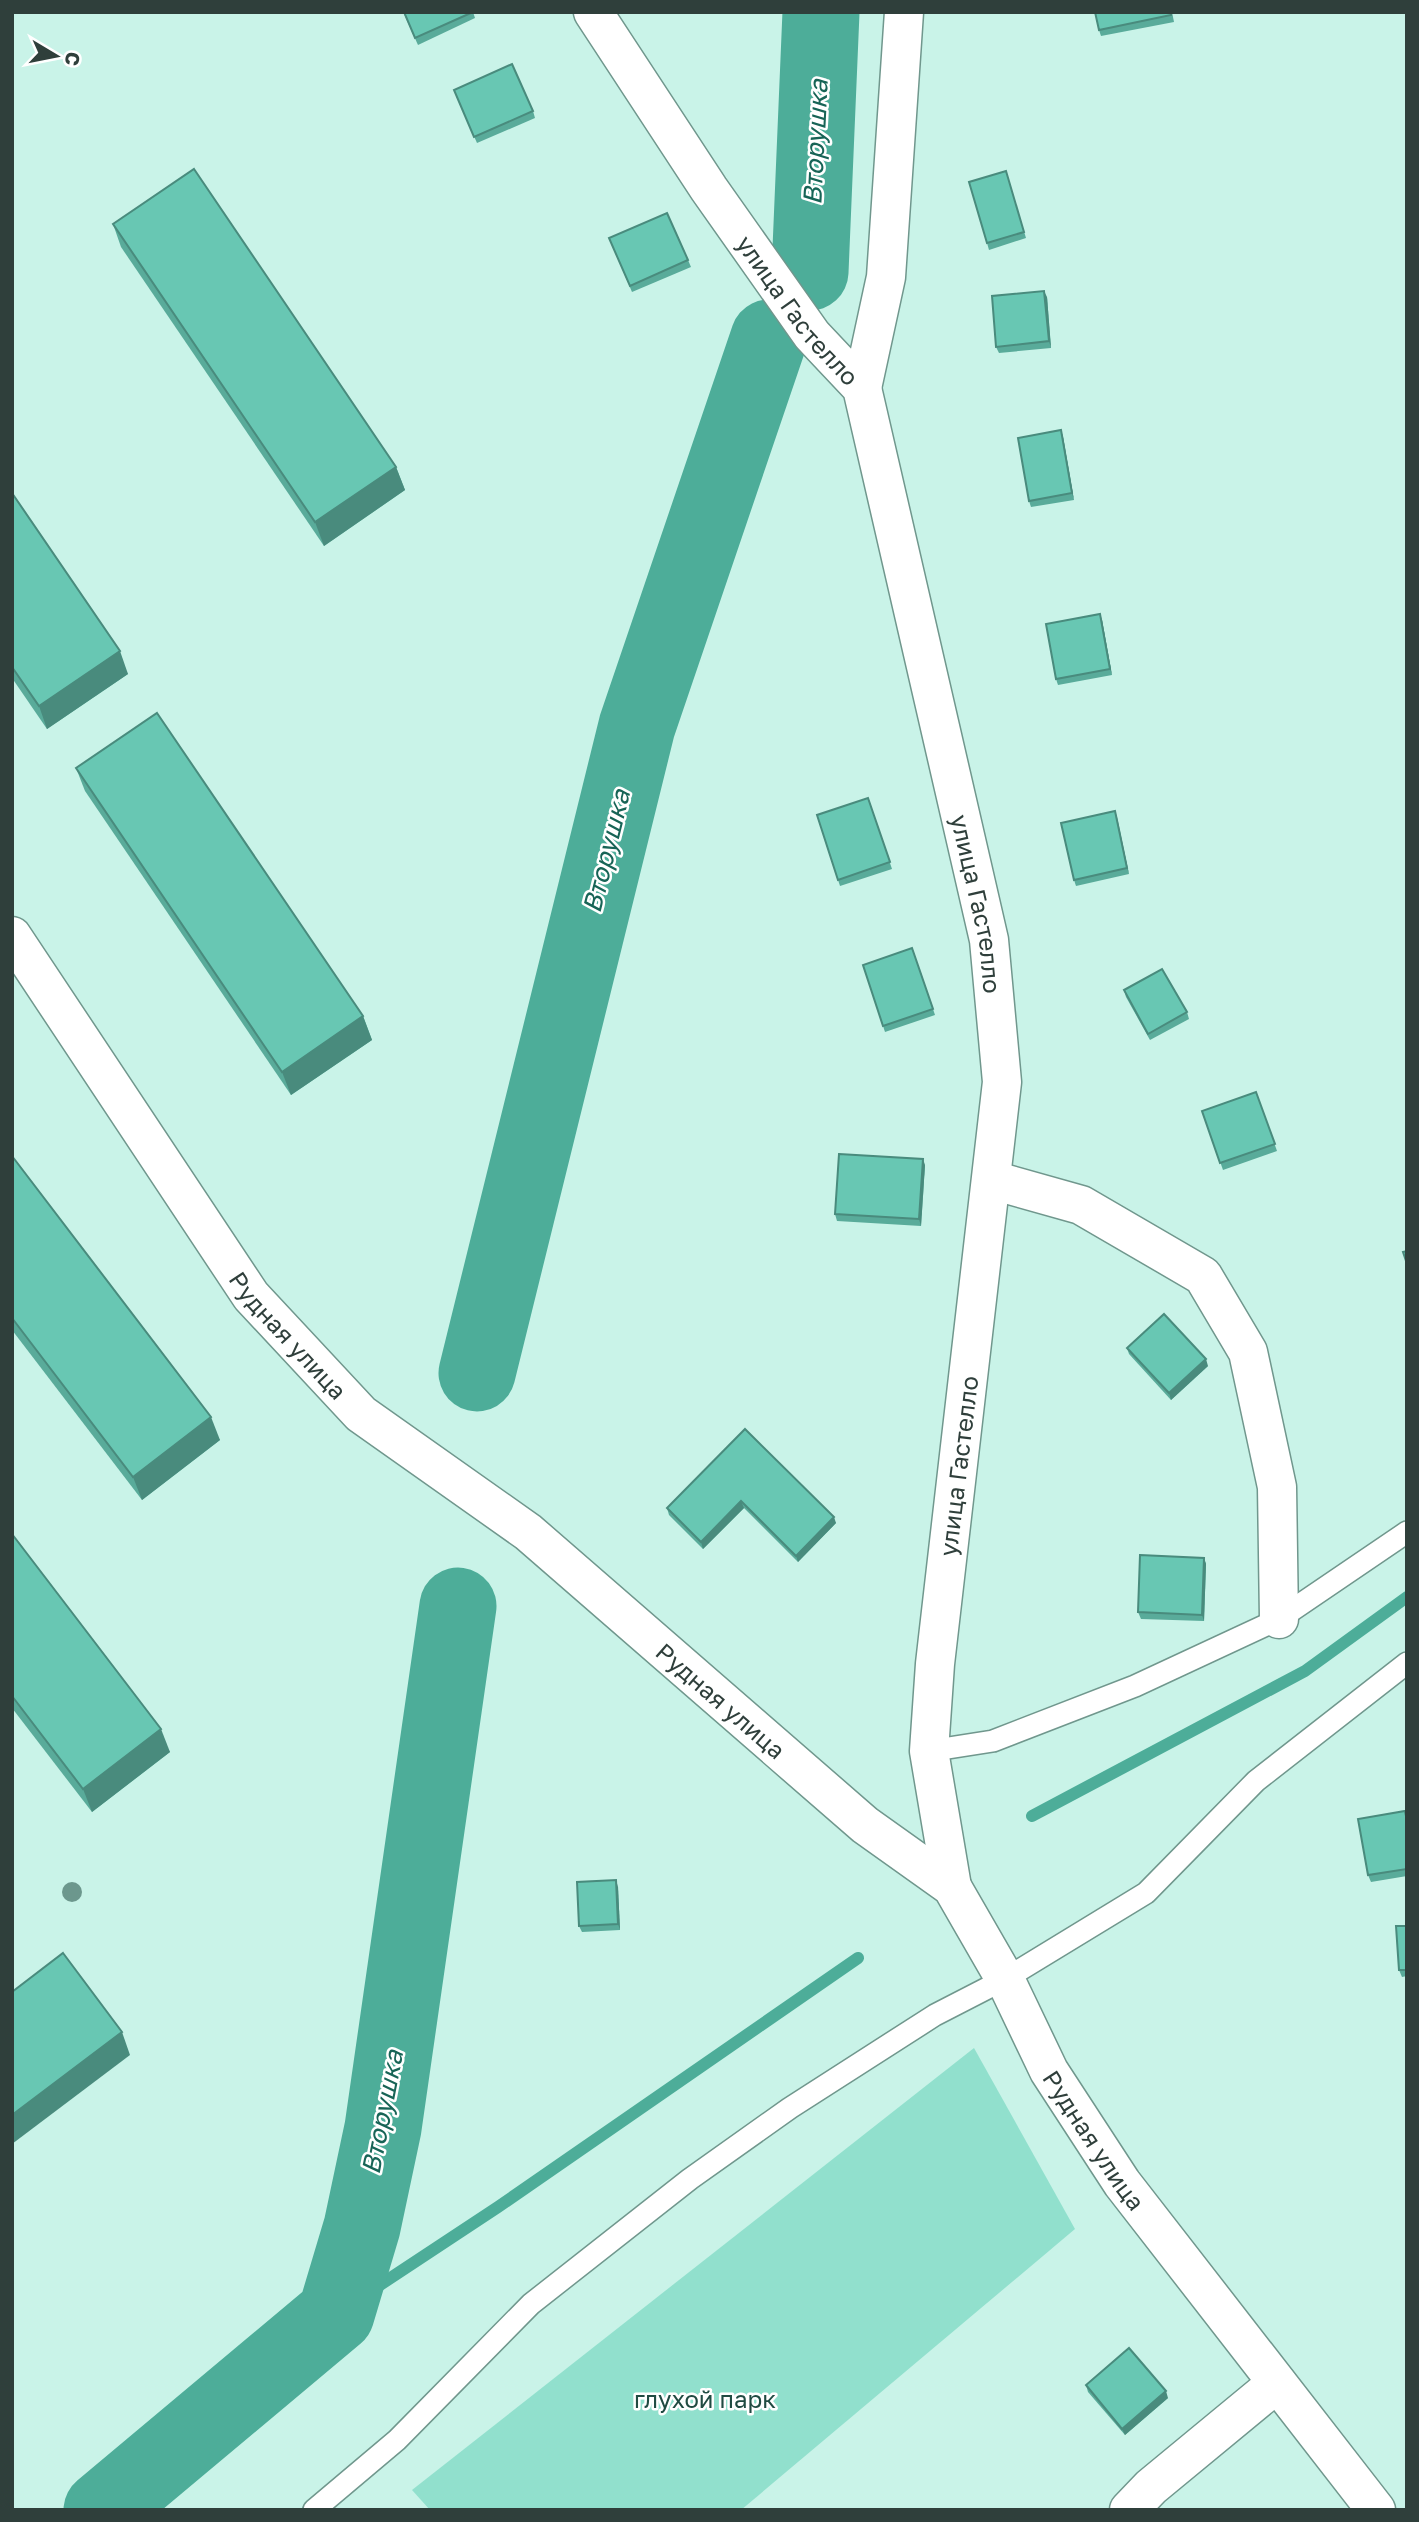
<svg xmlns="http://www.w3.org/2000/svg" width="1419" height="2522" font-family="'Golos Text',sans-serif">
  <style>
    .green { fill: #91e0cd }
    .lines { fill: none; stroke-linecap: round; stroke-linejoin: round }
    .stream { stroke: #4dad99; stroke-width: 12 }
    .river { stroke: #4dad99; stroke-width: 77 }
    .lane-casing { stroke: #70978d; stroke-width: 24 }
    .street-casing { stroke: #70978d; stroke-width: 41 }
    .lane { stroke: #fff; stroke-width: 21 }
    .street { stroke: #fff; stroke-width: 38 }
    .tree { fill: #6c978d }
    .wall { fill: #59ab9a }
    .shaded-wall { fill: #498b7d }
    .building { fill: #68c7b3; stroke: #498b7d; stroke-width: 2 }
    .labels { text-anchor: middle; dominant-baseline: central; stroke-width: 5; stroke-linejoin: round; paint-order: stroke }
    .street-label { font-size: 24px; fill: #2f3f3b; stroke: #fff }
    .park-label { font-size: 24px; fill: #204b42; stroke: #fff }
    .water-label { font-size: 26px; font-style: italic; fill: #176456; stroke: #fff }
  </style>
  <rect width="100%" height="100%" fill="#c9f3e8"/>
  <polygon class="green" points="974,2048 1075,2229 741,2510 430,2510 412,2490"/>
  <g class="lines">
    <g class="stream">
      <polyline points="1032,1816 1305,1671 1407,1597"/>
      <polyline points="336,2314 498,2207 858,1958"/>
    </g>
    <g class="river">
      <polyline points="810,272 821,12"/>
      <polyline points="477,1373 637,726 769,338"/>
      <polyline points="102,2510 336,2314 362,2227 383,2128 458,1606"/>
    </g>
    <g class="lane-casing">
      <g id="lane">
        <polyline points="929,1751 993,1741 1135,1686 1279,1619 1407,1532"/>
        <polyline points="314,2510 397,2440 531,2304 690,2179 790,2108 935,2015 1005,1979 1146,1893 1256,1781 1407,1663"/>
      </g>
    </g>
    <g class="street-casing">
      <g id="street">
        <path id="s1" d="M593,12L709,189L812,335L862,388L989,940L1002,1082L935,1664L929,1751L952,1887"/>
        <polyline points="862,388 886,277 904,12"/>
        <path id="s2" d="M12,936L251,1296L361,1414L528,1532L865,1825L952,1887L1005,1979L1049,2071L1122,2183L1376,2510"/>
        <polyline points="992,1180 1081,1205 1203,1276 1248,1352 1277,1487 1279,1619"/>
        <polyline points="1129,2510 1151,2487 1277,2383"/>
      </g>
    </g>
    <use href="#lane" class="lane"/>
    <use href="#street" class="street"/>
  </g>
  <circle class="tree" cx="72" cy="1892" r="10"/>
  <g class="wall">
    <polygon points="403,12 473,12 475,18 418,45"/>
    <polygon points="1172,12 1174,22 1101,36 1099,30"/>
    <polygon points="456,96 533,111 535,118 477,143"/>
    <polygon points="1006,171 1026,238 989,250 987,243"/>
    <polygon points="113,224 396,467 405,490 324,546 121,247"/>
    <polygon points="612,245 688,260 691,267 632,292"/>
    <polygon points="1047,297 1051,348 999,353 996,347"/>
    <polygon points="1061,430 1063,437 1074,500 1031,507 1029,501"/>
    <polygon points="12,493 128,674 47,729 12,678"/>
    <polygon points="1102,620 1112,675 1058,685 1056,679"/>
    <polygon points="76,768 363,1016 372,1040 291,1095 85,791"/>
    <polygon points="868,798 892,869 840,886 817,815"/>
    <polygon points="1115,811 1129,874 1076,886 1074,880"/>
    <polygon points="912,948 935,1015 885,1032 863,965"/>
    <polygon points="1124,990 1187,1012 1189,1019 1150,1040 1126,997"/>
    <polygon points="1256,1092 1277,1151 1223,1170 1202,1111"/>
    <polygon points="12,1156 220,1440 142,1500 12,1330"/>
    <polygon points="925,1165 921,1226 837,1221 835,1214"/>
    <polygon points="1127,1348 1208,1366 1171,1400 1129,1354"/>
    <polygon points="745,1429 836,1523 798,1562 744,1508 703,1549 669,1515 667,1508"/>
    <polygon points="12,1534 170,1752 92,1812 12,1708"/>
    <polygon points="1204,1558 1206,1564 1204,1621 1141,1619 1138,1612"/>
    <polygon points="1405,1811 1407,1815 1407,1876 1371,1882 1368,1875"/>
    <polygon points="618,1887 620,1930 582,1932 579,1926"/>
    <polygon points="1407,1926 1407,1976 1402,1977 1399,1970"/>
    <polygon points="1086,2385 1168,2398 1125,2435 1088,2392"/>
  </g>
  <g class="shaded-wall">
    <polygon points="1044,291 1047,297 1051,348 1049,341"/>
    <polygon points="1061,430 1063,437 1074,500 1072,493"/>
    <polygon points="396,467 405,490 324,546 315,522"/>
    <polygon points="1100,614 1102,620 1112,675 1110,669"/>
    <polygon points="120,651 128,674 47,729 39,706"/>
    <polygon points="1115,811 1117,817 1129,874 1127,868"/>
    <polygon points="363,1016 372,1040 291,1095 282,1072"/>
    <polygon points="923,1159 925,1165 921,1226 919,1219"/>
    <polygon points="1206,1359 1208,1366 1171,1400 1169,1393"/>
    <polygon points="211,1417 220,1440 142,1500 133,1477"/>
    <polygon points="741,1501 744,1508 703,1549 701,1542"/>
    <polygon points="834,1517 836,1523 798,1562 796,1556"/>
    <polygon points="1204,1558 1206,1564 1204,1621 1202,1615"/>
    <polygon points="161,1729 170,1752 92,1812 83,1789"/>
    <polygon points="616,1880 618,1887 620,1930 618,1924"/>
    <polygon points="122,2032 130,2055 12,2144 12,2115"/>
    <polygon points="1166,2391 1168,2398 1125,2435 1122,2429"/>
  </g>
  <g class="building">
    <polygon points="404,12 473,12 415,38"/>
    <polygon points="1095,12 1171,12 1171,15 1099,30"/>
    <polygon points="512,64 533,111 474,137 454,90"/>
    <polygon points="194,169 396,467 315,522 113,224"/>
    <polygon points="1006,171 1024,232 987,243 969,182"/>
    <polygon points="667,213 688,260 630,286 609,238"/>
    <polygon points="1044,291 1049,341 996,347 992,296"/>
    <polygon points="1061,430 1072,493 1029,501 1018,438"/>
    <polygon points="12,493 120,651 39,706 12,667"/>
    <polygon points="1100,614 1110,669 1056,679 1046,624"/>
    <polygon points="157,713 363,1016 282,1072 76,768"/>
    <polygon points="868,798 890,862 838,880 817,815"/>
    <polygon points="1115,811 1127,868 1074,880 1061,823"/>
    <polygon points="912,948 933,1009 883,1026 863,965"/>
    <polygon points="1162,969 1187,1012 1148,1034 1124,990"/>
    <polygon points="1256,1092 1275,1144 1220,1163 1202,1111"/>
    <polygon points="839,1154 923,1159 919,1219 835,1214"/>
    <polygon points="12,1156 211,1417 133,1477 12,1318"/>
    <polygon points="1407,1251 1407,1264 1403,1252"/>
    <polygon points="1164,1314 1206,1359 1169,1393 1127,1348"/>
    <polygon points="745,1429 834,1517 796,1556 741,1501 701,1542 667,1508"/>
    <polygon points="12,1534 161,1729 83,1789 12,1696"/>
    <polygon points="1140,1555 1204,1558 1202,1615 1138,1612"/>
    <polygon points="1405,1811 1407,1821 1407,1869 1368,1875 1358,1819"/>
    <polygon points="616,1880 618,1924 579,1926 577,1882"/>
    <polygon points="1396,1926 1407,1926 1407,1970 1399,1970"/>
    <polygon points="63,1953 122,2032 12,2115 12,1992"/>
    <polygon points="1129,2348 1166,2391 1122,2429 1086,2385"/>
  </g>
  <g class="labels">
    <g class="street-label">
      <text stroke="none"><textPath href="#s1" startOffset="362">улица Гастелло</textPath></text>
      <text stroke="none"><textPath href="#s1" startOffset="992">улица Гастелло</textPath></text>
      <text stroke="none"><textPath href="#s2" startOffset="486">Рудная улица</textPath></text>
      <text transform="translate(958 1466) rotate(-83)">улица Гастелло</text>
      <text stroke="none"><textPath href="#s2" startOffset="1054">Рудная улица</textPath></text>
      <text stroke="none"><textPath href="#s2" startOffset="1642">Рудная улица</textPath></text>
    </g>
    <g class="park-label">
      <text x="705" y="2398">глухой парк</text>
    </g>
    <g class="water-label">
      <text transform="translate(815 142) rotate(-87)">Вторушка</text>
      <text transform="translate(606 851) rotate(-76)">Вторушка</text>
      <text transform="translate(382 2112) rotate(-79)">Вторушка</text>
    </g>
  </g>
  <rect width="1419" height="2522" fill="none" stroke="#2f3f3b" stroke-width="28"/>
  <g transform="translate(56 56) rotate(100)" stroke="#ffffff" stroke-width="5" paint-order="stroke">
  <path d="M0-5L12 26L0 18L-12 26Z" fill="#2f3f3b"/>
  <text y="-10" font-size="19" font-weight="bold" text-anchor="middle" fill="#2f3f3b">С</text>
  </g>
</svg>
